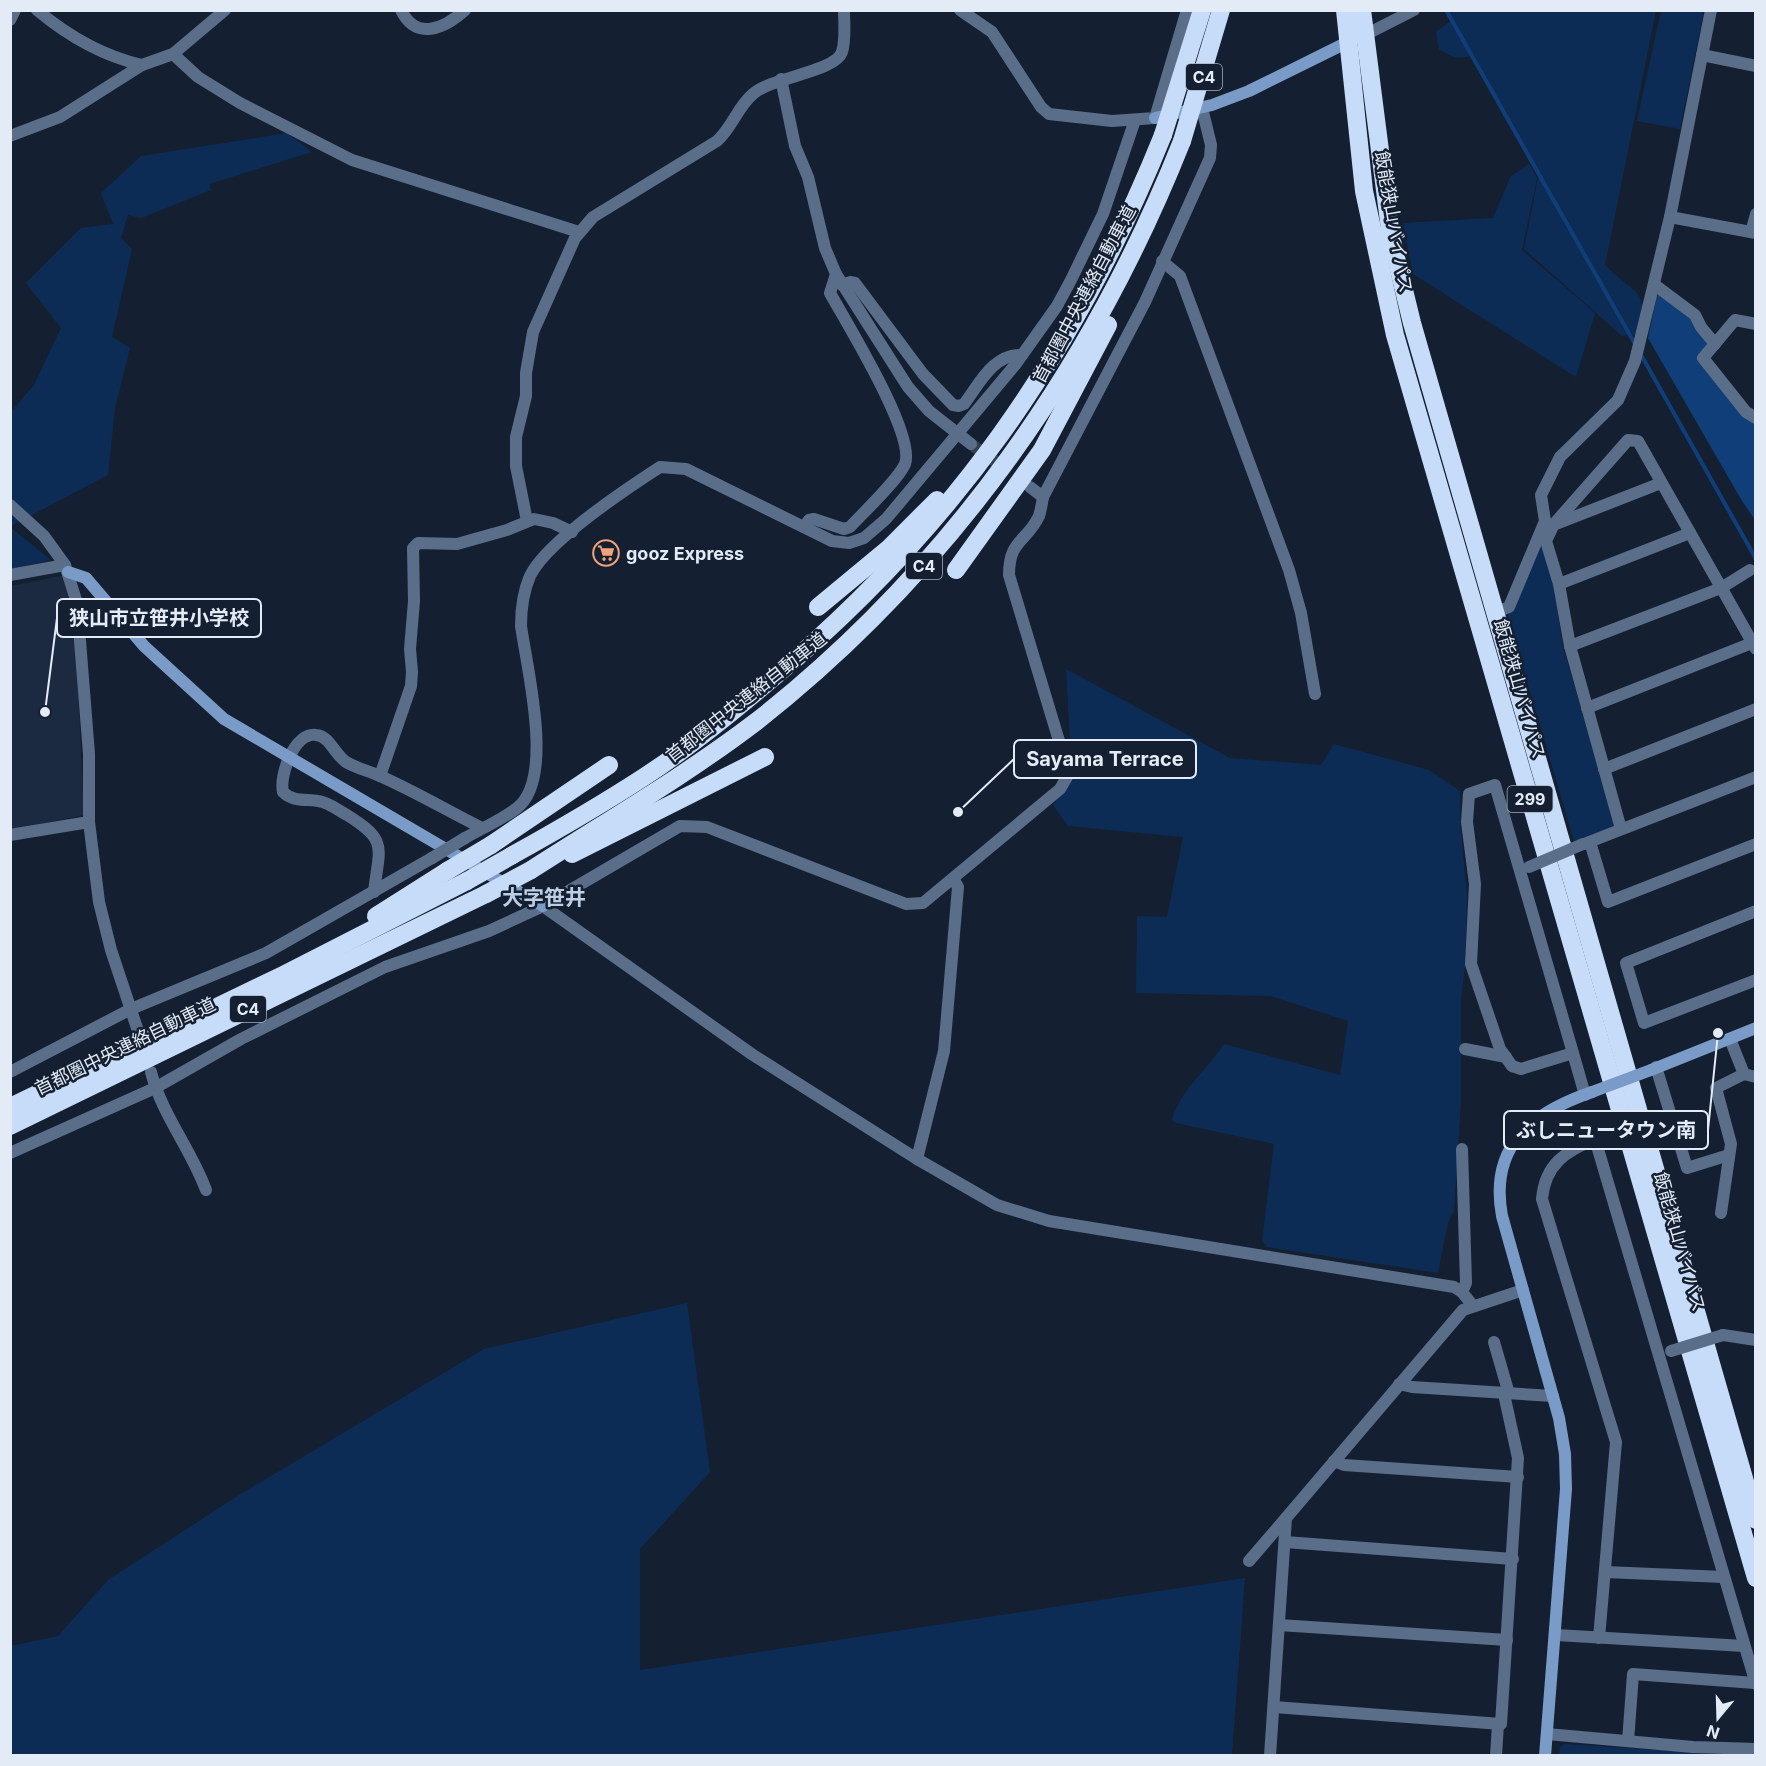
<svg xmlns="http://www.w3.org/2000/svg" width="1766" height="1766" font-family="Inter,'Noto Sans JP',sans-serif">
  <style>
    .built { fill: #1b2a40 }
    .green { fill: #0d2c55 }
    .water { fill: #0f3e79 }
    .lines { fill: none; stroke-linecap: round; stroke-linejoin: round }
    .stream { stroke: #0f3e79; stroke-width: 4 }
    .street-tunnel { stroke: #333e4f; stroke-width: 12; stroke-dasharray: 12 6; stroke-linecap: butt }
    .street { stroke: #5a6e8a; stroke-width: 12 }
    .secondary { stroke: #7a9bc8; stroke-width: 12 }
    .highway { stroke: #c7dcf8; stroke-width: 18 }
    .street-bridge { stroke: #5a6e8a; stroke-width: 12 }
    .secondary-bridge { stroke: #7a9bc8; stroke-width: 12 }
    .highway-bridge { stroke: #c7dcf8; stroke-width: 18 }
    .labels { text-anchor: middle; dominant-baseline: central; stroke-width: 5; stroke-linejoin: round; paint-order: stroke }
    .shield { fill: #142031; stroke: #a5aebc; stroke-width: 1.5 }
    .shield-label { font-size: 16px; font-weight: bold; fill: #e3ebf7 }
    .street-label { font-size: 18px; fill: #e3ebf7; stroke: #142031 }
    .poi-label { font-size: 18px; font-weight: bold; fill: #e3ebf7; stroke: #142031; text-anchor: start }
    .quarter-label { font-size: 21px; font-weight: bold; fill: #bdcde3; stroke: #142031 }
    .leader { fill: none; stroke: #e3ebf7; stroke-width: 2 }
    .callout-dot { fill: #e3ebf7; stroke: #142031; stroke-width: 2 }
    .callout { fill: #142031; stroke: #e3ebf7; stroke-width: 2 }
    .callout-label { font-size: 20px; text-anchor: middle; font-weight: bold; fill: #e3ebf7 }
  </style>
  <rect width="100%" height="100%" fill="#142031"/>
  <polygon class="built" points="70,574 74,608 84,815 11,830 11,586"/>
  <g class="green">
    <path d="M1448,11H1656L1605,265C1634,295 1650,287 1639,335L1622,336L1524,249L1539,174L1473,54C1460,61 1451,57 1439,49L1436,32L1452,20Z"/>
    <polygon points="1661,11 1704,11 1680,129 1637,121"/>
    <polygon points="287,133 312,152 209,184 211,190 141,218 128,215 121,238 132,249 112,337 130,348 115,408 108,475 11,526 11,412 34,385 61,328 26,283 81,228 113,224 101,193 141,156"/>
    <polygon points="1529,164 1537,178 1522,250 1595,313 1576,377 1413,274 1403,223 1493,218 1511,176"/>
    <polygon points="11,528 51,560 11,569"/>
    <polygon points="1541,543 1554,586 1563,647 1614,822 1612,828 1574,841 1509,620 1508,613"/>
    <path d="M1066,669L1230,758L1321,765L1334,744L1429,770L1460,791V825L1467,895L1465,966L1461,999V1102L1454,1211L1448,1222L1438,1273L1267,1247L1262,1241L1274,1144L1176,1123L1172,1120C1180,1090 1207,1070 1224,1044L1340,1075L1348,1021L1271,996L1136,993L1137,916L1167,917L1183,837L1068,826L1053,805L1072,777Z"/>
    <polygon points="687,1303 710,1472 640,1549 640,1670 1245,1578 1232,1755 11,1755 11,1646 58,1636 108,1580 239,1495 484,1349"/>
    <polygon points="1565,1744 1732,1755 1559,1756 1560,1747"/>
  </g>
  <polygon class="water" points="1660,294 1692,320 1708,344 1697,360 1727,392 1744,417 1755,424 1755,520 1742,501 1648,338 1657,296"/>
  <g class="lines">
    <g class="stream">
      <polyline points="1446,10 1635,344"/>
      <polyline points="1640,353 1756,559"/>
    </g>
    <polyline class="street-tunnel" points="971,444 1026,484"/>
    <g class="street">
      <path d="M37,10C68,36 103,56 142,65"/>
      <path d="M401,10C416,41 444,29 465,10"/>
      <polyline points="960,10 992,32 1041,107 1049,114 1112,121 1155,118 1187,10"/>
      <polyline points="10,20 15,10"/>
      <polyline points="1365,35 1414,10"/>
      <polyline points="173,54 198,77 240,103 352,160 579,232"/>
      <polyline points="1702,55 1756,66"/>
      <polyline points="781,79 795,146 808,177 825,248 836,274 908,387 929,411 971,444"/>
      <polyline points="10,136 60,117 142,65 173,54 225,10"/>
      <polyline points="1670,217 1756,233"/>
      <polyline points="1751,232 1756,214"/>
      <polyline points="1162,261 1180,276 1289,570 1301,613 1315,694"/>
      <path d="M842,285L850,282L855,283L923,374L953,405L959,406L964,404C980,383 993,354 1022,355"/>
      <polyline points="1655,285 1695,315 1701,327 1715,344"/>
      <polyline points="1756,324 1735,320 1703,358 1746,412 1756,418"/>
      <polyline points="1030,487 1043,497"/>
      <polyline points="10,505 44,536 65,565 77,603 89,754 89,822 99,902 111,950 137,1028"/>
      <path d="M527,521L516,466V437L526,396V373L533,332L575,238L593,217L717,141C732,128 738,106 753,94C772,77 835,72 842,52C846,39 844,24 844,10"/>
      <polyline points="1556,524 1661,483"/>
      <path d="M804,527L809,520L814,519L844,529L850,527C863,513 898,480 905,464C916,435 847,324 830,293L836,274"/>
      <polyline points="10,575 65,565"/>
      <polyline points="1559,584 1690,533"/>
      <polyline points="1494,613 1509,607 1545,521 1541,495 1560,457 1618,400 1635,361 1670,217 1711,10"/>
      <polyline points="1570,646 1721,588 1750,570"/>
      <polyline points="1587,708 1752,643"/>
      <polyline points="1604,769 1756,709"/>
      <polyline points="380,776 411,686 412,672 410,649 414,601 413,548 418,543 457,544 507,530 534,519 553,523 572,532"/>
      <polyline points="1621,829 1570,646 1559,584 1546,541 1554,524 1628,440 1638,441 1756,649"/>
      <polyline points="10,835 89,822"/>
      <path d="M465,838C482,828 502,820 517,808C555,779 527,669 521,626C521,608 523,592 530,576C547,541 626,489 660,467L686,469L832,541L849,543L864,538L886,519L1015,365L1057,306L1071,280L1103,214L1135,120"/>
      <polyline points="1590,842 1608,902 1756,844"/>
      <polyline points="1584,844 1756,777"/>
      <path d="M374,892C379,847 389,841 347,815C338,810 328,802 318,801C305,799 293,802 283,792C279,776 294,732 316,735C330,736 334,754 346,762C356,768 369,771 380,776C414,791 448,811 482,828"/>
      <polyline points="543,906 753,1055 917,1159 997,1205 1049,1221 1454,1287 1462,1292 1473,1306"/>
      <polyline points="1756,911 1626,963 1644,1023 1756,980"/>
      <polyline points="1730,1039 1744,1074 1756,1077"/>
      <polyline points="1465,1049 1506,1057"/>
      <polyline points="1573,1053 1521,1069 1512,1066 1500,1049 1471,964 1475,884 1467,822 1469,794 1495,785 1573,1053 1585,1095"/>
      <polyline points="1656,1067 1687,1168 1729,1155"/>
      <polyline points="10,1072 131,1009 266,953 432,858"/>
      <path d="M151,1072C162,1115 191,1149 206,1190"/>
      <polyline points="1462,1149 1466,1283 1462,1292"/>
      <path d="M10,1153L155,1088L241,1039L385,967L489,931L543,906L680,826L707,827L906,904L923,903L1060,789L1067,777L1066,764L1009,575C1009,539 1027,542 1039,516C1041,510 1042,503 1043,497L1145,302L1210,158L1211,145L1202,108"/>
      <polyline points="917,1159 944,1051 958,887 954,880"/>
      <polyline points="1721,1213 1731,1144 1716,1088 1744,1074"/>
      <polyline points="1723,1335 1756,1340"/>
      <polyline points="1494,1342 1509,1394"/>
      <polyline points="1399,1384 1412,1387 1553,1396"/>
      <polyline points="1334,1461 1344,1465 1518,1477"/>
      <polyline points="1285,1542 1513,1559"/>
      <polyline points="1249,1561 1286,1518"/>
      <polyline points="1605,1572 1724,1577"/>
      <polyline points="1279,1625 1507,1640"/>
      <polyline points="1556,1635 1744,1646"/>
      <path d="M1599,1638L1616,1442L1542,1199C1545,1164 1566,1151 1595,1139L1756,1684"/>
      <polyline points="1274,1707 1501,1724 1518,1458 1504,1394"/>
      <polyline points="1547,1734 1693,1747 1756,1749"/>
      <polyline points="1628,1741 1633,1674 1755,1683"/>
      <polyline points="1270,1756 1286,1518 1463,1310 1523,1290"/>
      <polyline points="1496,1756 1498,1724"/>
    </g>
    <g class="secondary">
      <polyline points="1155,118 1212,105 1249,91 1354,39"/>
      <polyline points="68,572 86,578 144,646 224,719 543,906"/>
      <polyline points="1651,1070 1756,1028"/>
      <path d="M1545,1756L1566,1489L1565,1454L1559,1418L1502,1216C1489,1146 1531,1113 1592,1092"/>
    </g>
    <g class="highway">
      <polyline points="1345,10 1364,191 1395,335 1756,1578"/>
      <polyline points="1362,10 1391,237 1412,323 1756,1520"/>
      <polyline points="956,570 1042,450 1108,325"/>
      <polyline points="818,607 888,549 937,500"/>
      <polyline points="491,845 609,765"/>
      <polyline points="572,854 765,757"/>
      <path d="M511,856C556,831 601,805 644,777C687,749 728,716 767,683C951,530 1074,356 1163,135"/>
      <path d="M531,870C607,821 685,776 757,721C949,570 1092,368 1182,141"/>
      <polyline points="376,916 447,871"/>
      <polyline points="10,1107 283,975 467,881"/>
      <polyline points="10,1126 486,894"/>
    </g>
    <g class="street-bridge">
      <polyline points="432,858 465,838"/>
      <polyline points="1529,867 1583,844"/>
      <polyline points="1671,1351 1723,1335"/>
    </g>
    <polyline class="secondary-bridge" points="1592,1092 1651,1070"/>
    <g class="highway-bridge">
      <polyline points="1163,135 1202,10"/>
      <polyline points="1182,141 1221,10"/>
      <polyline points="447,871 491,845"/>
      <polyline points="467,881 511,856"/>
      <polyline points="486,894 531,870"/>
    </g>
  </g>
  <defs>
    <g id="supermarket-ring" transform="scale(1.35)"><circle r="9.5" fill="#142031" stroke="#f1a27b" stroke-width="1.5"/><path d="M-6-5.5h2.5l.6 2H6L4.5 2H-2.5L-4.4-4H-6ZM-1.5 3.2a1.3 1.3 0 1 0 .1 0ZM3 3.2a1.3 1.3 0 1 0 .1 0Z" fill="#f1a27b"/></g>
  </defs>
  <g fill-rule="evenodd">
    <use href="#supermarket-ring" x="606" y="553"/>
  </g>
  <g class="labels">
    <g class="shield">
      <rect x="1186" y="64" width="36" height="26" rx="4.5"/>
      <rect x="906" y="553" width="36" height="26" rx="4.5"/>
      <rect x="1507.5" y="786" width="45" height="26" rx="4.5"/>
      <rect x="230" y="996" width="36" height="26" rx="4.5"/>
    </g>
    <g class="shield-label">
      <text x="1204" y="77">C4</text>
      <text x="924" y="566">C4</text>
      <text x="1530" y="799">299</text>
      <text x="248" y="1009">C4</text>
    </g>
    <g class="street-label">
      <text transform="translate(1394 222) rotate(80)">飯能狭山バイパス</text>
      <text transform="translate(1084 294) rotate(-62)">首都圏中央連絡自動車道</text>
      <text transform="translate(1520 689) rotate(74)">飯能狭山バイパス</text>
      <text transform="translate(746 697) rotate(-38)">首都圏中央連絡自動車道</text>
      <text transform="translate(125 1046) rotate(-26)">首都圏中央連絡自動車道</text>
      <text transform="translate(1680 1242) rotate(74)">飯能狭山バイパス</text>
    </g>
    <g class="poi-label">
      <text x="626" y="553">gooz Express</text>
    </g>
    <g class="quarter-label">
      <text x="544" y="897">大字笹井</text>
    </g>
  </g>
  <path class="leader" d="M45 712L57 618M958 812L1014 759M1718 1033L1708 1130"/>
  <g class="callout-dot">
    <circle cx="45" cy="712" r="6"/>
    <circle cx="958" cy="812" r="6"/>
    <circle cx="1718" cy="1033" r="6"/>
  </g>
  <g class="callout">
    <rect x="57" y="599" width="204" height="38" rx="6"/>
    <rect x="1014" y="740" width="182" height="38" rx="6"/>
    <rect x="1504" y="1111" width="204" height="38" rx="6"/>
  </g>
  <g class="callout-label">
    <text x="159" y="625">狭山市立笹井小学校</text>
    <text x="1105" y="766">Sayama Terrace</text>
    <text x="1606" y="1137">ぶしニュータウン南</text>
  </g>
  <rect width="1766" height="1766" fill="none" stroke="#e3ebf7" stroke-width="24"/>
  <g transform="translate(1718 1718) rotate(199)" stroke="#142031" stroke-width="4.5" paint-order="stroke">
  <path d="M0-4.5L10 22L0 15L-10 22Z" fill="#e3ebf7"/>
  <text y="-9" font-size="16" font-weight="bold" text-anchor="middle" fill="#e3ebf7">N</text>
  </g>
</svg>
